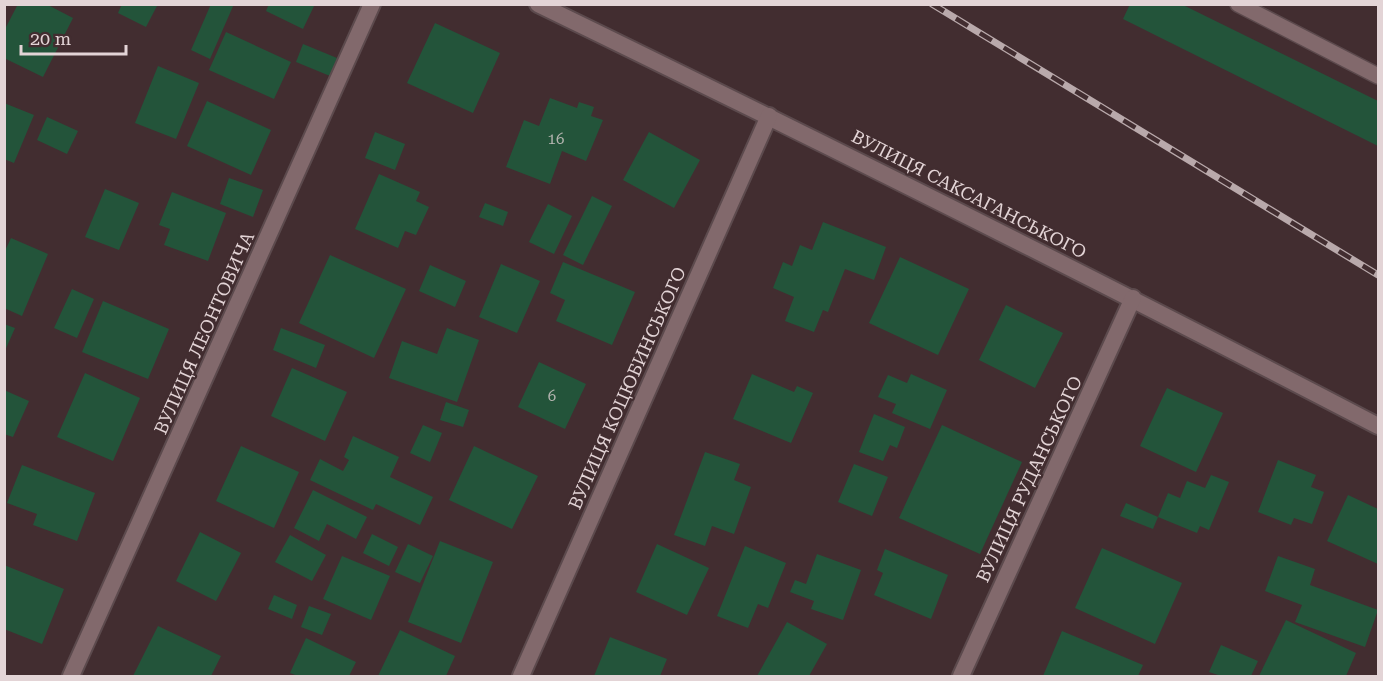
<svg xmlns="http://www.w3.org/2000/svg" width="1383" height="681" font-family="'Roboto Serif',serif">
  <style>
    .building { fill: #23543a }
    .lines { fill: none; stroke-linecap: round; stroke-linejoin: round }
    .service-casing { stroke: #5c4a4d; stroke-width: 18 }
    .minor-casing { stroke: #5c4a4d; stroke-width: 20 }
    .service { stroke: #82696c; stroke-width: 15 }
    .minor { stroke: #82696c; stroke-width: 16 }
    .rail-casing { stroke: #b9a9ab; stroke-width: 7 }
    .rail { stroke: #422d30; stroke-width: 4.5; stroke-dasharray: 14; stroke-linecap: butt }
    .labels { text-anchor: middle; dominant-baseline: central; stroke-width: 4.5; stroke-linejoin: round; paint-order: stroke }
    .number-label { font-size: 15px; fill: #b3b4af }
    .street-label { font-size: 18px; fill: #e3d4d6; stroke: #422d30 }
  </style>
  <rect width="100%" height="100%" fill="#422d30"/>
  <g class="building">
    <polygon points="18,4 46,4 73,18 43,77 4,58 4,31"/>
    <polygon points="122,4 158,4 146,27 118,13"/>
    <polygon points="211,4 234,4 210,59 191,50"/>
    <polygon points="269,4 315,4 303,29 266,11"/>
    <polygon points="1130,4 1181,4 1378,101 1378,146 1123,19"/>
    <polygon points="435,23 500,53 473,113 407,83"/>
    <polygon points="226,32 291,62 274,99 209,70"/>
    <polygon points="303,44 337,58 330,76 296,62"/>
    <polygon points="158,66 199,83 176,139 135,123"/>
    <polygon points="550,98 577,108 579,102 594,107 591,116 603,120 586,161 562,151 550,184 506,167 524,120 539,126"/>
    <polygon points="207,101 271,130 251,175 187,146"/>
    <polygon points="4,103 34,115 14,163 4,159"/>
    <polygon points="47,117 78,131 67,154 37,140"/>
    <polygon points="375,132 405,144 395,170 365,158"/>
    <polygon points="649,132 700,160 674,208 623,180"/>
    <polygon points="379,174 420,192 416,201 429,207 416,235 405,231 398,248 355,229"/>
    <polygon points="229,178 263,190 253,217 220,204"/>
    <polygon points="105,189 139,203 119,250 85,237"/>
    <polygon points="172,192 226,213 208,261 164,245 170,229 159,225"/>
    <polygon points="592,196 612,206 583,265 563,255"/>
    <polygon points="485,203 508,212 503,226 479,217"/>
    <polygon points="548,204 572,216 554,254 529,242"/>
    <polygon points="823,222 886,247 874,280 845,269 828,312 823,310 814,332 785,321 794,297 773,288 783,262 792,266 800,245 812,250"/>
    <polygon points="11,238 48,254 22,316 4,308 4,253"/>
    <polygon points="330,255 406,289 374,358 299,323"/>
    <polygon points="900,257 969,289 938,355 869,323"/>
    <polygon points="563,262 635,292 612,345 556,321 565,300 550,293"/>
    <polygon points="501,264 540,281 517,333 479,317"/>
    <polygon points="430,265 466,281 455,307 419,291"/>
    <polygon points="72,289 94,299 77,338 54,328"/>
    <polygon points="103,301 169,329 148,379 82,352"/>
    <polygon points="1006,305 1063,333 1035,388 979,360"/>
    <polygon points="4,324 15,328 4,353"/>
    <polygon points="281,328 325,345 316,368 273,350"/>
    <polygon points="447,328 479,340 457,402 389,378 402,341 437,354"/>
    <polygon points="539,362 586,384 565,429 518,407"/>
    <polygon points="292,368 347,392 325,441 271,416"/>
    <polygon points="85,373 140,398 113,461 57,437"/>
    <polygon points="752,374 794,392 797,386 813,393 791,443 733,419"/>
    <polygon points="911,374 947,390 930,429 892,413 896,404 878,397 888,375 907,383"/>
    <polygon points="1167,388 1223,413 1196,472 1140,446"/>
    <polygon points="4,390 29,401 13,437 4,434"/>
    <polygon points="446,402 469,410 463,427 440,420"/>
    <polygon points="874,414 905,427 897,448 890,445 883,461 859,452"/>
    <polygon points="423,425 442,433 430,462 410,453"/>
    <polygon points="942,425 1022,462 980,554 899,518"/>
    <polygon points="353,436 399,457 390,477 433,497 420,525 376,504 373,510 310,480 320,459 343,471 349,460 344,457"/>
    <polygon points="241,446 299,472 274,528 216,501"/>
    <polygon points="474,446 538,476 512,529 449,500"/>
    <polygon points="705,452 740,464 734,480 751,487 734,534 712,526 705,546 674,535"/>
    <polygon points="1278,460 1316,475 1311,487 1324,492 1312,524 1294,518 1291,525 1258,512"/>
    <polygon points="854,464 888,477 872,516 838,502"/>
    <polygon points="22,465 95,493 77,541 33,525 37,514 7,503"/>
    <polygon points="1211,475 1229,482 1209,530 1200,526 1197,533 1158,517 1153,529 1120,516 1126,503 1158,517 1168,493 1180,498 1187,481 1205,488"/>
    <polygon points="313,490 367,517 356,539 327,524 319,541 294,528"/>
    <polygon points="1348,495 1378,509 1378,564 1327,541"/>
    <polygon points="200,532 241,553 216,601 176,581"/>
    <polygon points="372,534 398,547 389,566 363,553"/>
    <polygon points="290,535 326,555 312,581 275,562"/>
    <polygon points="440,541 493,562 461,643 408,622"/>
    <polygon points="408,544 433,556 420,583 395,572"/>
    <polygon points="657,544 709,568 687,615 636,592"/>
    <polygon points="745,546 786,563 768,608 758,604 748,628 717,616"/>
    <polygon points="1102,548 1182,583 1155,644 1075,608"/>
    <polygon points="885,549 948,575 931,619 874,595 883,573 877,570"/>
    <polygon points="817,554 861,570 843,620 811,609 814,601 790,592 795,580 806,584"/>
    <polygon points="342,556 390,576 371,620 323,599"/>
    <polygon points="1278,556 1315,569 1310,585 1378,610 1365,647 1295,622 1302,605 1265,591"/>
    <polygon points="4,565 64,589 42,644 4,629"/>
    <polygon points="274,595 297,605 292,619 268,609"/>
    <polygon points="309,606 331,614 322,635 301,627"/>
    <polygon points="1286,620 1356,653 1346,676 1259,676"/>
    <polygon points="787,622 827,644 809,676 757,676"/>
    <polygon points="158,626 221,656 211,676 133,676"/>
    <polygon points="400,630 455,656 446,676 378,676"/>
    <polygon points="1062,631 1143,665 1138,676 1043,676"/>
    <polygon points="610,637 667,659 660,676 594,676"/>
    <polygon points="306,638 356,662 349,676 298,676 290,673"/>
    <polygon points="1221,645 1258,661 1251,676 1221,676 1209,672"/>
  </g>
  <g class="lines">
    <g class="service-casing">
      <polyline id="service" points="1238,4 1378,76"/>
    </g>
    <g class="minor-casing">
      <g id="minor">
        <path d="M538,4C820,141 1100,281 1378,426"/>
        <polyline points="71,676 372,4"/>
        <polyline points="521,676 769,116"/>
        <polyline points="961,676 1133,298"/>
      </g>
    </g>
    <use href="#service" class="service"/>
    <use href="#minor" class="minor"/>
    <g class="rail-casing">
      <polyline id="rail" points="932,4 1378,275"/>
    </g>
    <use href="#rail" class="rail"/>
  </g>
  <g class="labels">
    <g class="number-label">
      <text x="556" y="139">16</text>
      <text x="552" y="396">6</text>
    </g>
    <g class="street-label">
      <text transform="translate(969 194) rotate(27)">ВУЛИЦЯ САКСАГАНСЬКОГО</text>
      <text transform="translate(204 333) rotate(-66)">ВУЛИЦЯ ЛЕОНТОВИЧА</text>
      <text transform="translate(627 388) rotate(-66)">ВУЛИЦЯ КОЦЮБИНСЬКОГО</text>
      <text transform="translate(1029 479) rotate(-65)">ВУЛИЦЯ РУДАНСЬКОГО</text>
    </g>
  </g>
  <rect width="1383" height="681" fill="none" stroke="#e3d4d6" stroke-width="12"/>
  <path d="M21 45v9h105v-9" fill="none" stroke="#e3d4d6" stroke-width="3"/>
  <text x="30" y="45" font-size="18" fill="#e3d4d6" stroke="#422d30" stroke-width="4.5" paint-order="stroke">20 m</text>
</svg>
